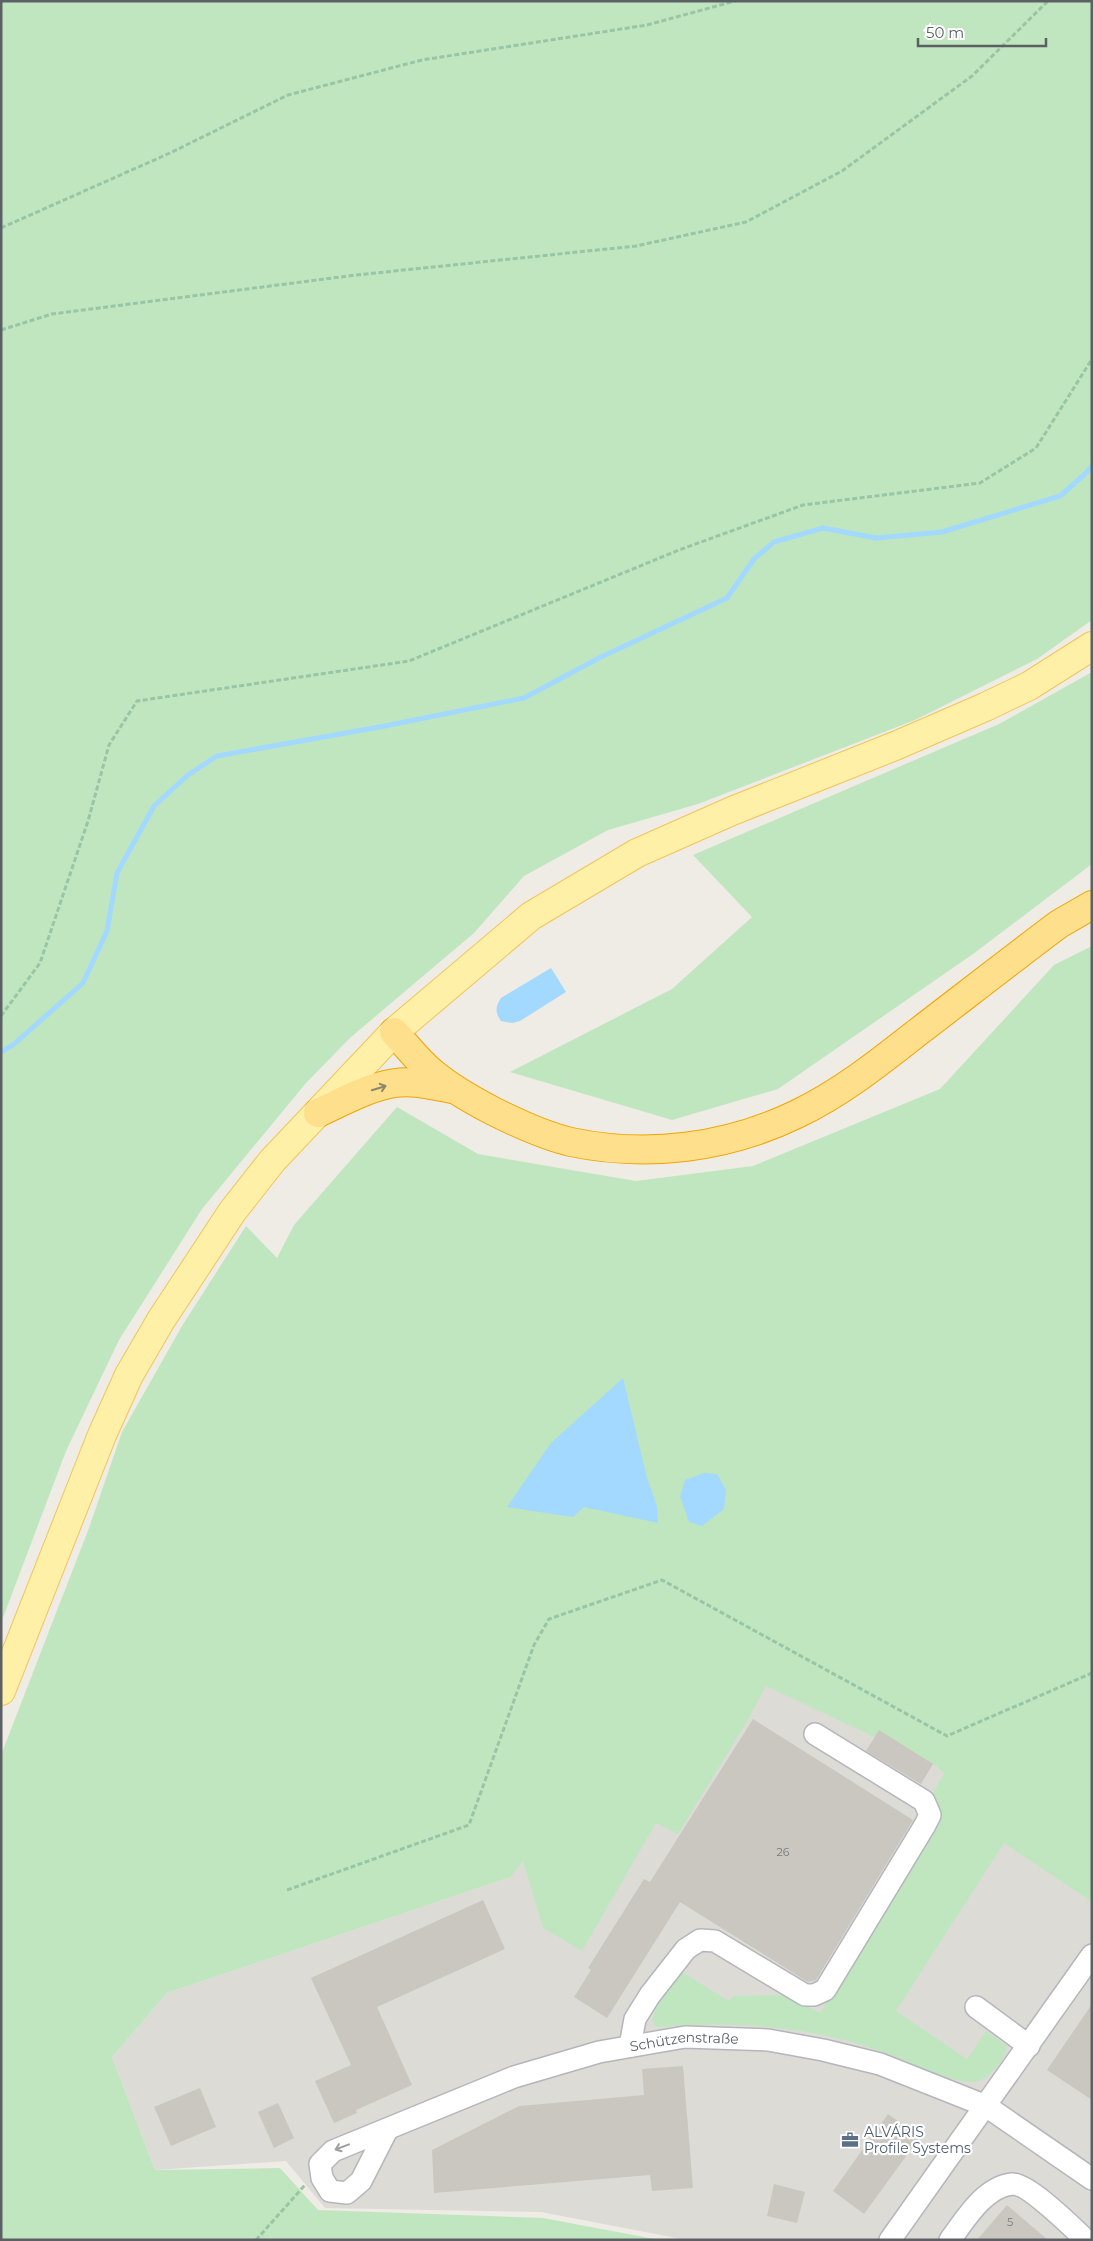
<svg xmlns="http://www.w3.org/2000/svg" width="1093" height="2241" font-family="Montserrat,sans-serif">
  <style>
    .industrial { fill: #dddbd6 }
    .green { fill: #c0e6c0 }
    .water { fill: #a3d8ff }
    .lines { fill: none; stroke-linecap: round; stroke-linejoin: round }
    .stream { stroke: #a3d8ff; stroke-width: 5 }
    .building { fill: #cac7c1 }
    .minor-casing { stroke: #b4b6bb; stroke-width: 24 }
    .major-casing { stroke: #f2c559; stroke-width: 30 }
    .highway-casing { stroke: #f2a300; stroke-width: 30 }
    .path { stroke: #98c5a4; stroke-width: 3; stroke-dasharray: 5 2.5; stroke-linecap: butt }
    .minor { stroke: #fff; stroke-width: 21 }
    .major { stroke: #fff0a8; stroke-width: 28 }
    .highway { stroke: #fddf8c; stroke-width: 28 }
    .oneway { stroke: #8c8670 }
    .oneway2 { stroke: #9da0a2 }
    .labels { text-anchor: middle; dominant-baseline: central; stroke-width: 4.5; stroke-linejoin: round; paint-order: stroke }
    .number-label { font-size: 11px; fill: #787a7b }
    .street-label { font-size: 14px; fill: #5c6064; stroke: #fff }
    .service-label { font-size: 14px; fill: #4e5e75; stroke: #fff; text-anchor: start }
  </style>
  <rect width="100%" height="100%" fill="#eeece4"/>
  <polygon class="industrial" points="694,1621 1092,1702 1092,2240 687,2240 541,2212 325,2208 286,2161 155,2170 112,2057 167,1993 511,1877"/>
  <g class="green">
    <polygon points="1,1 1092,1 1092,620 1037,659 915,720 698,804 608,830 524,876 474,933 351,1037 306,1083 202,1209 119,1340 66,1451 1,1623"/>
    <polygon points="1092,672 1092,864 973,954 778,1089 672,1120 510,1072 672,989 752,917 693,855 999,724"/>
    <path d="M1092,946V1902L1004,1843L896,2011L967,2059L986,2031L1007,2046C1005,2058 992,2077 979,2081C958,2087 916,2065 896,2057C822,2027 738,2020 659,2027L655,2026L652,2020L655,2011L680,1971L729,2001L733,1996L786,1995L820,2013L939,1810L932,1795L944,1773L936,1766L766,1686L748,1720L678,1834L656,1823L582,1951L543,1928L523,1861L511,1877L167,1993L112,2057L155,2170L280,2168L318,2210L543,2218L660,2240H1V1755L89,1528L122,1432L182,1326L246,1226L277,1258L294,1225L397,1107L478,1154L636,1181L753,1166L940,1089L1054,965Z"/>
  </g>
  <g class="water">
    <path d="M551,968L566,992L520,1021L512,1023L501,1021C495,1012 495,1007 501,998Z"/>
    <polygon points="623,1378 646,1474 657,1507 658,1523 584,1507 573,1517 507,1507 551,1443"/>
    <polygon points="704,1473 717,1474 726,1490 724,1509 702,1526 689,1522 680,1496 685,1480"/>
  </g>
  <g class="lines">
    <polyline class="stream" points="1,1052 13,1045 83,983 107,931 117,873 154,806 188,775 217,756 385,726 524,698 601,657 727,598 754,559 774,542 823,528 876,538 942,532 1060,496 1084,475 1092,466"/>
  </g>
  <g class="building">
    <polygon points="753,1719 913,1820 816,1980 808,1982 680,1902 607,2018 574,1997 591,1970 588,1968 644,1879 650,1882"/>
    <polygon points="879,1730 933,1764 921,1784 866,1751"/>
    <polygon points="483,1900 505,1949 377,2007 412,2085 356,2110 357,2113 334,2123 315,2081 351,2065 311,1978"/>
    <polygon points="1092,2004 1092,2100 1047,2070"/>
    <polygon points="683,2066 693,2188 652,2191 650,2175 434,2193 432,2150 519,2106 644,2095 642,2069"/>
    <polygon points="200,2088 216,2127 171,2146 154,2107"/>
    <polygon points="278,2103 294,2138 274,2148 258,2112"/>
    <polygon points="888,2114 920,2137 864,2214 833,2191"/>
    <polygon points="774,2184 805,2192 797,2223 767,2216"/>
    <polygon points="1007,2205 1048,2240 977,2240"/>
  </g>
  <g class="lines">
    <g class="minor-casing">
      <g id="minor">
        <polyline points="976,2007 1029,2046"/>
        <polyline points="630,2046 635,2019 650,1995 686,1949 700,1940 715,1941 805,1995 814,1995 825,1990 925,1825 930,1815 924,1801 815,1734"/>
        <path id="s1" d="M387,2130L361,2181L347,2193L330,2191L322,2178L320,2164L333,2151L514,2077L599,2052L685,2037L768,2040L823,2050L880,2064L986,2106L1092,2179"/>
        <polyline points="890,2240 1092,1955"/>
        <path d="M950,2240C965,2220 984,2187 1012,2184C1028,2183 1073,2228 1086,2240"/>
      </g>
    </g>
    <g class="major-casing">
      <polyline id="major" points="1,1691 102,1435 129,1375 161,1320 232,1212 272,1161 394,1032 531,916 637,853 732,811 895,746 985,707 1029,686 1092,646"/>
    </g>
    <g class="highway-casing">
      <g id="highway">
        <path d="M394,1032C407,1046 419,1062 434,1074C452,1089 472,1100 493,1111C517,1123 545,1136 571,1142C647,1158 727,1148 797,1114C841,1093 880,1062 918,1032C965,996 1011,960 1059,924L1092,905"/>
        <path d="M318,1113C342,1102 368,1087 395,1083C414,1080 434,1086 453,1089"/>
      </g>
    </g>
    <g class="path">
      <polyline points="1,228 170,153 288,95 422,60 647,25 735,1"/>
      <polyline points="1,330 52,314 356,275 636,246 746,222 842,171 972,76 1048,1"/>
      <polyline points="1,1016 40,963 88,821 109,745 137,701 409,661 679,550 803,505 980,483 1036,448 1092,359"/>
      <polyline points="287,1890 469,1825 534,1645 549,1619 662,1580 947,1736 1092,1673"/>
      <polyline points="256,2240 305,2185"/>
    </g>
    <use href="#minor" class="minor"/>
    <use href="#major" class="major"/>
    <use href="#highway" class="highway"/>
  </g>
  <defs><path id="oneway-shaft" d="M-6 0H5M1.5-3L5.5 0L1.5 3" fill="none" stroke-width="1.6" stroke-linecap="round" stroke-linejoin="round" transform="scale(1.25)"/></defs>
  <use class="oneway" href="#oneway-shaft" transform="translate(379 1088) rotate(-17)"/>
  <use class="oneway2" href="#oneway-shaft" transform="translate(342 2147) rotate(159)"/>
  <defs>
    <g id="office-bare" transform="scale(1.35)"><path d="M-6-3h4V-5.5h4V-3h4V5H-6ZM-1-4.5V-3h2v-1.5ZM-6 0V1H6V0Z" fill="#5c6f8a" stroke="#fff" stroke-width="2.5" paint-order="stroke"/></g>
  </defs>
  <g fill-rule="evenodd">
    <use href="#office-bare" x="850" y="2140"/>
  </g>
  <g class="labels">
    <g class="number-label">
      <text x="783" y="1852">26</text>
      <text x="1010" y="2222">5</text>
    </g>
    <g class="street-label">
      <text stroke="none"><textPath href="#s1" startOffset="511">Schützenstraße</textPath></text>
    </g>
    <g class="service-label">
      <text x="864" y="2132">ALVÁRIS<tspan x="864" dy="16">Profile Systems</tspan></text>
    </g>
  </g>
  <rect width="1093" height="2241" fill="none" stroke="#5c6064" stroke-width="5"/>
  <path d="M918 38v8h128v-8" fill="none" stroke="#5c6064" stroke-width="2.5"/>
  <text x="926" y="38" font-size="15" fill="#5c6064" stroke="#ffffff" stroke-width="4" paint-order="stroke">50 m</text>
</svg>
